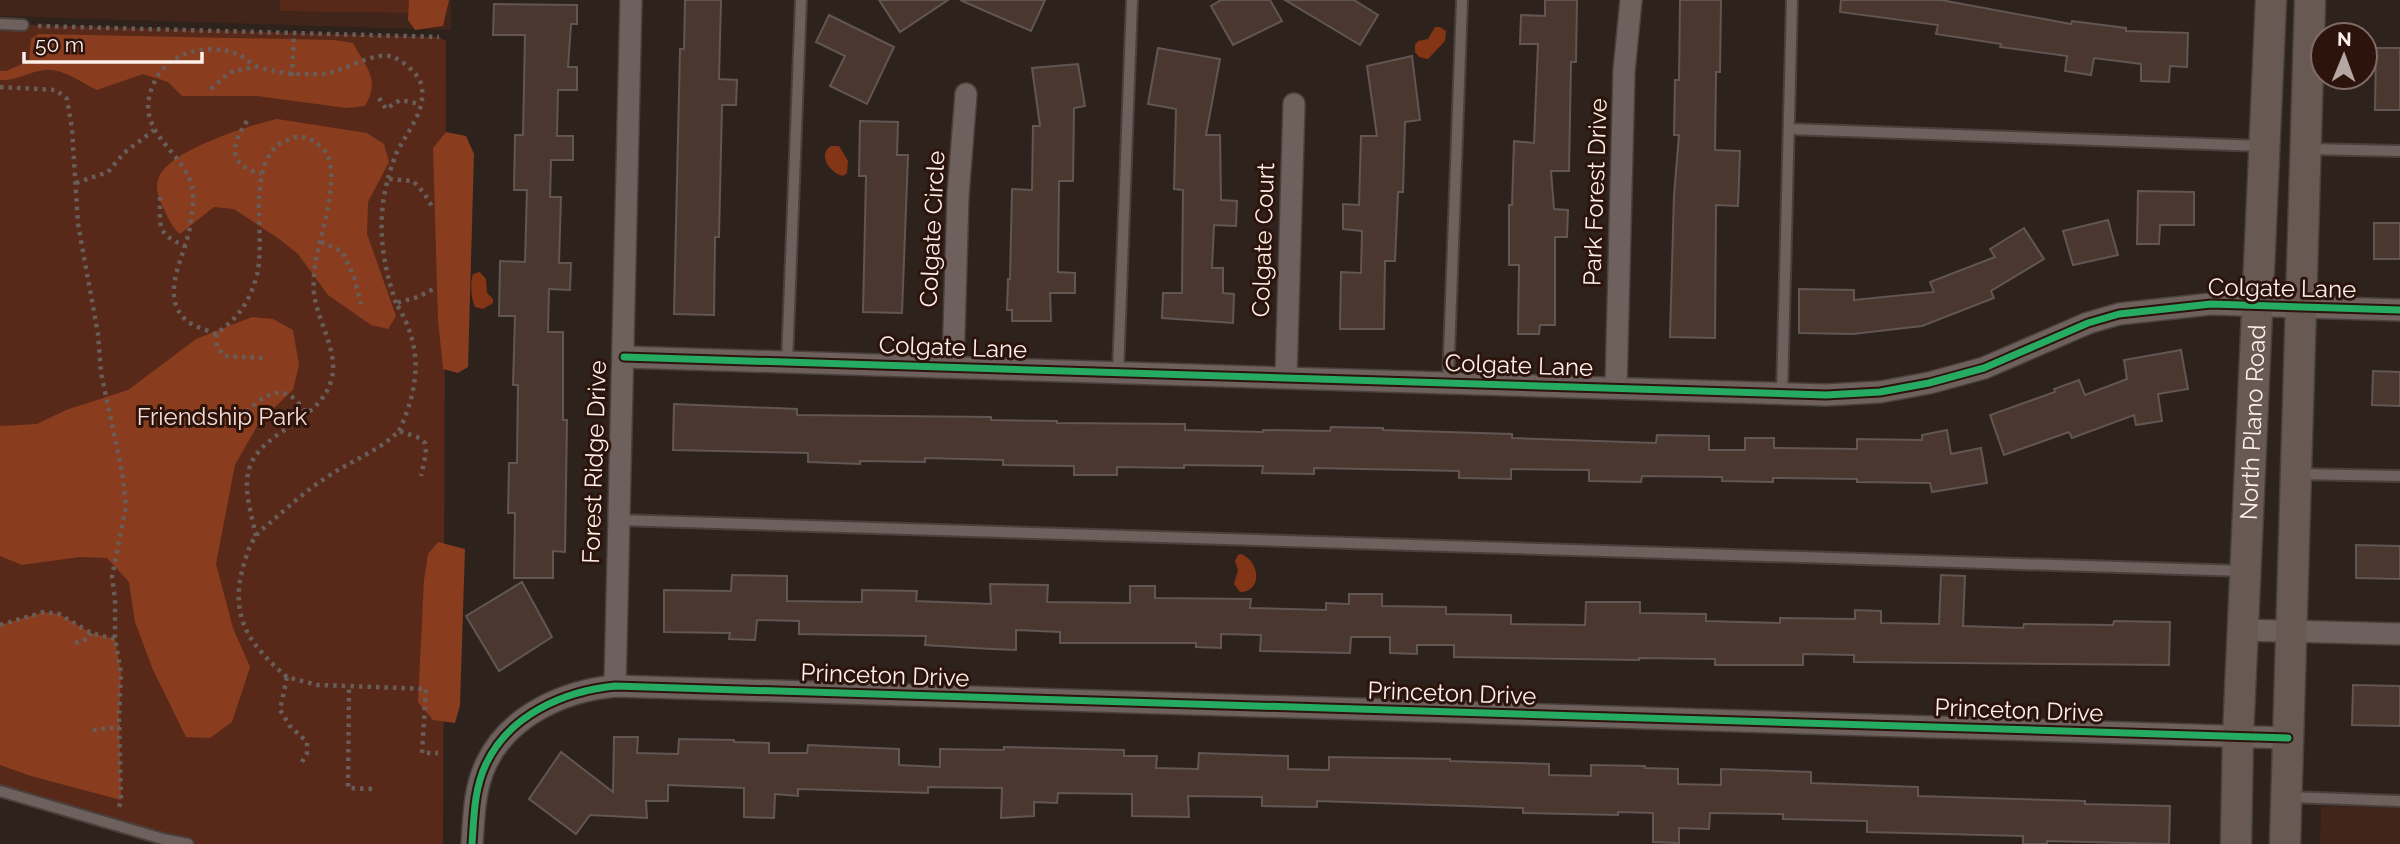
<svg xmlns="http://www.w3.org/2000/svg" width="2400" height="844" font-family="Raleway,sans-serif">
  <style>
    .built { fill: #41251a }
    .green { fill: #582919 }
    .forest { fill: #893c1e }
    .water { fill: #843515 }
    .building { fill: #4a3830; stroke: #615652; stroke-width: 2 }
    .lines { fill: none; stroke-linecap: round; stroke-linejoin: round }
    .service-casing { stroke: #49403c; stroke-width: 14 }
    .minor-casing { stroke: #49403c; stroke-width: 24 }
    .secondary-casing { stroke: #49403c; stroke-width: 33 }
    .path { stroke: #685d58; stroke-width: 4.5; stroke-dasharray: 3.5 5; stroke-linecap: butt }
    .service { stroke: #6e605c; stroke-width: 10 }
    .minor { stroke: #6e605c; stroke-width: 21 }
    .secondary { stroke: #685953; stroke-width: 30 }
    .cycleway-casing { stroke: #2c140c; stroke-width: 11 }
    .cycleway { stroke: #26ab63; stroke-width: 7 }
    .labels { text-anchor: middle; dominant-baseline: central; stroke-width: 6; stroke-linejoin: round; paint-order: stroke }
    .street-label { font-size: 24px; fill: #fef0eb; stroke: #2c140c }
    .park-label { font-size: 24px; fill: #f7ddd4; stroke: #2c140c }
  </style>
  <rect width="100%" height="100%" fill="#2e221d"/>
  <g class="built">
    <polygon points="0,0 451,0 451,30 0,16"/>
    <polygon points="2321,806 2400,808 2400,844 2320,844"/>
  </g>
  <g class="green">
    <polygon points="280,0 416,0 415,13 280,11"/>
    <polygon points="0,24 439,37 446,41 443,844 188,844 0,791"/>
  </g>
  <g class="forest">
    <polygon points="409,0 449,0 443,26 415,30 408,20"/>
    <path d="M39,34L334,40L353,43C366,68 381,79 365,106L346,108L257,96H182L168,82L143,74L97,90C80,82 63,68 44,70C29,72 16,81 0,80V71H6L29,61L31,39Z"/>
    <path d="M277,119L367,133L384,144L389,162L368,202L367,234L396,316L388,329L371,325L328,295L298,254L279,239L234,209L214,207L180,234C171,226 168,218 163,207C158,196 154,187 160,175C172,150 250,125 277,119Z"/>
    <polygon points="446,132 466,136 474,154 468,367 458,373 443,369 438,320 433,148"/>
    <polygon points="252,317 273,319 293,330 299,365 293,390 260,421 235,465 216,564 233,628 250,667 232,722 210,738 186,737 153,670 135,622 129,582 107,558 80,557 22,565 0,556 0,426 37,424 66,410 128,390 196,339"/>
    <polygon points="438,542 465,549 460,705 455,723 433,720 418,702 424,580 428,554"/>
    <polygon points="44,612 59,614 91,633 115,639 121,673 119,717 121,800 31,776 0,765 0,625"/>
  </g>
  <g class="water">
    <polygon points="1435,27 1440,27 1446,31 1445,41 1428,59 1419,57 1415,52 1415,45 1418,41 1428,39"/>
    <path d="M831,146H839L848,161L847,173L843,176C830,173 817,155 831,146Z"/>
    <path d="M480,272L486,279L487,293L493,299V303L483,309L475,307C471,299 470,282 473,274Z"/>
    <path d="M1241,554C1260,561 1263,592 1240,592L1234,584L1238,570L1235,561L1238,555Z"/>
  </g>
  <g class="building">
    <polygon points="685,0 721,0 719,79 737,80 736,105 722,105 719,237 715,237 714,315 674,314 680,49 684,49"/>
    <polygon points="879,0 948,0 900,32"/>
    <polygon points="960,0 1045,0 1031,31"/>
    <polygon points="1221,0 1270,0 1282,21 1233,45 1211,6"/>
    <polygon points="1285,0 1354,0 1378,15 1360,45"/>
    <polygon points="1545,0 1577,0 1576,62 1571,62 1569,171 1551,171 1554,209 1568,210 1567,237 1555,237 1555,325 1540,325 1539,334 1518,334 1519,265 1509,265 1509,205 1512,205 1514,141 1534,143 1538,44 1520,44 1521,15 1545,16"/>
    <polygon points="1680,0 1721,0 1720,72 1716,72 1715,150 1740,151 1738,206 1716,205 1715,338 1670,337 1674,195 1679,135 1674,135 1675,80 1679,80"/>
    <polygon points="1841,0 1941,0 2071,24 2072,21 2126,28 2126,31 2188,33 2187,67 2170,66 2169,82 2141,81 2141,64 2094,58 2091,75 2065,71 2067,56 2000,47 2001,44 1936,34 1938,25 1840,12"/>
    <polygon points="494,4 577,5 577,24 571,24 568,67 577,67 577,90 558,90 557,136 573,136 573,160 551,160 550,197 561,197 559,263 571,263 570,290 549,289 548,332 563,332 563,420 567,420 565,552 553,551 553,578 514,578 515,513 508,513 509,463 517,463 518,385 513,385 515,316 499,316 500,261 525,262 527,190 514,190 515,135 523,135 525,35 493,35"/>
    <polygon points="829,15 894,47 867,104 830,86 845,56 816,42"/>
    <polygon points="1158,48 1220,59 1206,135 1220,135 1221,200 1237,201 1236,226 1214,225 1212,268 1223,268 1223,293 1234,294 1233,323 1162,318 1163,293 1182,293 1183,190 1174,189 1176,109 1148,104"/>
    <polygon points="2376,48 2400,48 2400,110 2375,110"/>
    <polygon points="1412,56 1420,120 1405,122 1403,192 1398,192 1395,261 1385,261 1384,329 1340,329 1341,272 1361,273 1362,231 1343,229 1343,204 1359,205 1361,136 1377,136 1367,66"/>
    <polygon points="1078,64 1085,106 1074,108 1073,181 1059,181 1058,272 1075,273 1075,293 1050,293 1051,321 1012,321 1012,310 1007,310 1008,279 1010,279 1012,189 1032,190 1033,126 1040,126 1032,68"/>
    <polygon points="860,121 898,122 897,155 908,155 902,313 863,312 866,176 859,176"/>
    <polygon points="2138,191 2194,192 2194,225 2160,225 2159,244 2137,244"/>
    <polygon points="2108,220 2118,255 2073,265 2063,231"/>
    <rect x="2374" y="223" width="26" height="36"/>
    <polygon points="2024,228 2044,259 1991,291 1994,298 1922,326 1853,334 1799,333 1799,289 1854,290 1854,300 1934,292 1930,282 1995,257 1990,249"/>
    <polygon points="2181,350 2188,389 2158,394 2162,421 2136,425 2134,415 2072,438 2069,432 2004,455 1990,415 2055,392 2054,389 2079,380 2085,395 2127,379 2124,360"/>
    <polygon points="2373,371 2400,372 2400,406 2372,405"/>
    <polygon points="674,404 797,409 797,415 991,417 991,420 1057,421 1057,423 1185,424 1185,430 1263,432 1263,430 1330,431 1331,427 1383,428 1383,430 1512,434 1512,438 1656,443 1657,435 1709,436 1709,450 1745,450 1745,438 1774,438 1774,448 1857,449 1857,439 1922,440 1922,435 1947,430 1951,454 1981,448 1987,483 1932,492 1930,483 1857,482 1857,479 1773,478 1773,482 1722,481 1722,477 1642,476 1641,482 1589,481 1589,470 1511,469 1511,479 1459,478 1459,471 1314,468 1314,474 1262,473 1263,466 1184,465 1184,468 1117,467 1117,475 1074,475 1074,466 1003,465 1003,460 925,458 925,462 860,461 860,464 808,462 808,453 673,450"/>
    <polygon points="2356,545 2400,546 2400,579 2356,578"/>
    <polygon points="732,575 787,576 787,601 862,602 862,590 917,591 916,601 991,604 990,584 1048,585 1047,602 1130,603 1130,586 1155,586 1155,598 1251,599 1250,608 1326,610 1326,603 1349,604 1349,594 1382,594 1382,606 1446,607 1446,614 1511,615 1511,624 1585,625 1586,602 1640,602 1640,613 1706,614 1706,621 1780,623 1780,618 1855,619 1855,610 1881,611 1881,623 1939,624 1941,575 1965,576 1963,626 2023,628 2024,624 2113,625 2114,621 2170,622 2169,665 1854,662 1854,655 1803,654 1803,665 1715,665 1715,659 1639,658 1639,660 1454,657 1454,645 1417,645 1417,654 1390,653 1390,637 1351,637 1350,653 1260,651 1261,635 1221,634 1221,648 1196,647 1196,643 1060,643 1060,632 1016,630 1016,650 992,649 925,645 926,636 799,634 799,621 757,620 755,640 729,639 730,633 664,632 664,590 731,591"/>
    <polygon points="522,582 552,637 499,671 466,616"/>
    <polygon points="2353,685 2400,686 2400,726 2352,725"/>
    <polygon points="614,737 638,737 637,753 678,754 679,739 734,740 734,742 769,743 769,753 807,753 808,745 899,749 899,765 940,767 940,749 1004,750 1004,747 1124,750 1124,756 1157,756 1156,768 1198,769 1199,753 1288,756 1288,769 1329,770 1329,757 1450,759 1450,761 1549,764 1549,775 1591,776 1591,765 1645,766 1645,768 1678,769 1678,784 1721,785 1721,769 1811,772 1811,783 1918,787 1918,796 2085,801 2085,804 2170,806 2169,844 2047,841 2047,844 2023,844 2023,836 1867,832 1867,821 1783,819 1783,814 1710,813 1709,829 1679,828 1679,843 1653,842 1653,813 1618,812 1618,815 1523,813 1523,808 1317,801 1317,807 1262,806 1262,797 1188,796 1189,817 1132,816 1132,794 1058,793 1057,803 1034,802 1034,816 1001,818 1002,788 928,787 928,793 798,789 798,796 775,794 774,818 744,817 744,788 668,785 668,801 646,801 647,818 590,815 576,834 529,799 561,752 613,792"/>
  </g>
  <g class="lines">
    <g class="service-casing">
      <g id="service">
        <polyline points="0,24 23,25"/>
        <polyline points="1789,129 2262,146"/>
        <polyline points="2309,149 2400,151"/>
        <polyline points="787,362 801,0"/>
        <polyline points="1118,372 1132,0"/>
        <polyline points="1448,382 1462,0"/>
        <polyline points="1782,393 1792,0"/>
        <polyline points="2298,474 2400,476"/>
        <polyline points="618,520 2245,571"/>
        <polyline points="0,791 163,839 188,844"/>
        <polyline points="2289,797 2400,801"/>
      </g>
    </g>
    <g class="minor-casing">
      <g id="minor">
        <polyline points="624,357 1826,395 1880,392 1929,383 1984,368 2088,323 2119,314 2211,304 2400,310"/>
        <polyline points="953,366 958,195 966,94"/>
        <polyline points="1286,377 1294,104"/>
        <polyline points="1616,387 1624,71 1631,0"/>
        <polyline points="2243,630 2400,634"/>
        <polyline points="615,686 631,0"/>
        <path d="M472,844C474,817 474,789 486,764C509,715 564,691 615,686L2288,738"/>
      </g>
    </g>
    <g class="secondary-casing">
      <g id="secondary">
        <path id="s1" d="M2236,844L2238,736L2271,0"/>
        <polyline points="2285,844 2310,0"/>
      </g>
    </g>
    <g class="path">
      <polyline points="38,26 439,37"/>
      <polyline points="292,76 294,33"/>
      <polyline points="0,87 56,90 67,99 72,129 78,224 98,334 101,373 122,471 126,506 112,577 115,599 115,639 121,673 119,717 121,800 118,811"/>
      <polyline points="211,89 230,72 255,67"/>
      <polyline points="379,98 386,109 400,100 420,104"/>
      <path d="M247,121C230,147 228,164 261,174"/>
      <polyline points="76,183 108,172 124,153 154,130"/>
      <path d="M160,197C160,226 156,234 185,246"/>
      <polyline points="321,242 342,251 354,277 361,304"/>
      <path d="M396,303C382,263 376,221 388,179L413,181L424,193L433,208"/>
      <polyline points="216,334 217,347 224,356 263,358"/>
      <path d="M234,423C249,411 271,382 292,397C298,401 303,409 307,414"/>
      <path d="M399,431C420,385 423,347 396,303L418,297L437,287"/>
      <path d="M256,536C252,517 244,492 248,473C256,432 319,423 331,381C340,352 317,322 314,293C311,256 329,221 331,184C332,173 331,156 323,149C314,140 303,133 290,139C286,141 280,143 276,146C247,177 266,236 257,275C249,303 239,317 216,334C207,330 195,327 187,321C158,296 185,257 190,227C192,211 196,195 190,180C175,144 129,127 157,77C172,51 210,43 237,54C245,57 251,65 259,67C281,74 299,75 322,74C343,73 373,50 393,57C403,61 415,71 420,81C430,108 406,132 396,154C393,162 390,171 388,179"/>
      <polyline points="0,625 44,612 59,614 91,633 115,639"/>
      <polyline points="75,643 87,639 91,633"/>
      <path d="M287,677C252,647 230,620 242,571C245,560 249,545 256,536C260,530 267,526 272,521C289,506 307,490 327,477C352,460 376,453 399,431L417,437L425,443L426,453L421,476"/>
      <polyline points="93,730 120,727"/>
      <polyline points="302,762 307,753 307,742 290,726 280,710 287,677 317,685 349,686"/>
      <polyline points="372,789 348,788 349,686 426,689 422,753 438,753"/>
    </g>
    <use href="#service" class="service"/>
    <use href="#minor" class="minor"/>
    <use href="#secondary" class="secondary"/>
    <g class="cycleway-casing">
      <g id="cycleway">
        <polyline points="624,357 1826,395 1880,392 1929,383 1984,368 2088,323 2119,314 2211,304 2400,310"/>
        <path d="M472,844C474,817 474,789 486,764C509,715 564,691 615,686L2288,738"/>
      </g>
    </g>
    <use href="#cycleway" class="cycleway"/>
  </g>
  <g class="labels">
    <g class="street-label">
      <text transform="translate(1595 192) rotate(-88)">Park Forest Drive</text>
      <text transform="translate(932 229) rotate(-87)">Colgate Circle</text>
      <text transform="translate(1263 240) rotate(-88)">Colgate Court</text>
      <text transform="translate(2282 288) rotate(1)">Colgate Lane</text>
      <text transform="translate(953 347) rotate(2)">Colgate Lane</text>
      <text transform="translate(1519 365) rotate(2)">Colgate Lane</text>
      <text stroke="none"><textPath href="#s1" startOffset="422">North Plano Road</textPath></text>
      <text transform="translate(594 462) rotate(-88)">Forest Ridge Drive</text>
      <text transform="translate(885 675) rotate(2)">Princeton Drive</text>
      <text transform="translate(1452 693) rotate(2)">Princeton Drive</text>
      <text transform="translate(2019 710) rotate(2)">Princeton Drive</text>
    </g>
    <g class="park-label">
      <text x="222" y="416">Friendship Park</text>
    </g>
  </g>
  <g transform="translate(2344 56) rotate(1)"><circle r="33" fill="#2c140c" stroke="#806c65" stroke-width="2"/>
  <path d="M0-5L12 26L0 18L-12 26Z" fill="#b5a8a3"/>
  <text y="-10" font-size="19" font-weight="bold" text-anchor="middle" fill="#fef0eb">N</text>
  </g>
  <path d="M24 52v10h178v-10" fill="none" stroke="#fef0eb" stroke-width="3.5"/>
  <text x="35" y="52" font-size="21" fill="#fef0eb" stroke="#2c140c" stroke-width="5" paint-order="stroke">50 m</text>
</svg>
